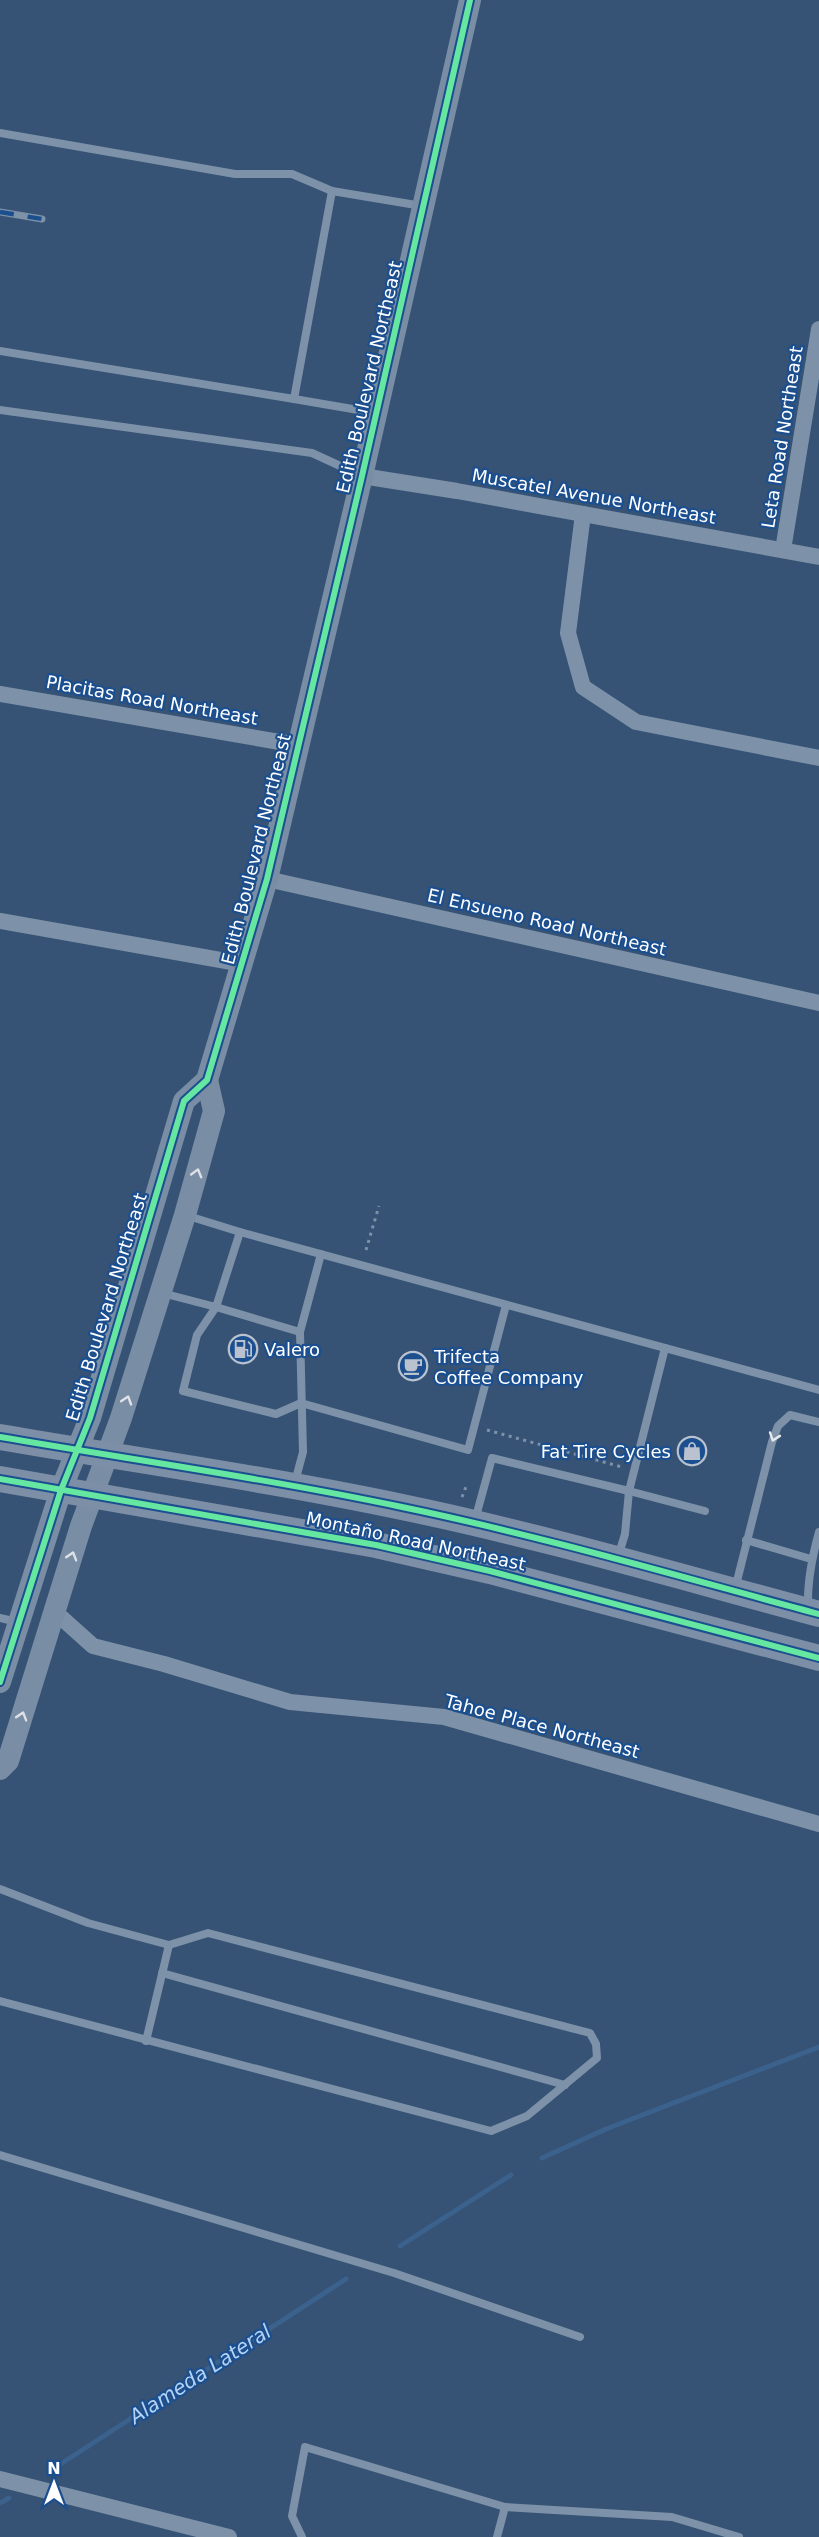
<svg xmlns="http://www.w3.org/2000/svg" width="819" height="2537" font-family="'DejaVu Sans',sans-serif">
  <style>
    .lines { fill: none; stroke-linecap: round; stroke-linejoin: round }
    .stream { stroke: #3b618d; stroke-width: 5 }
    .path { stroke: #7d92a8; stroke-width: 3; stroke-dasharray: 3 4.5; stroke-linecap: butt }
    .lane { stroke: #7d92a8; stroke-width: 8 }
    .street { stroke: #7d92a8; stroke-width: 16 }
    .secondary { stroke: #798da4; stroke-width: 22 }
    .primary { stroke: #7d8ea7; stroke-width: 26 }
    .rail-casing { stroke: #7e92a7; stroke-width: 7 }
    .rail { stroke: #1b4f8f; stroke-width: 4.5; stroke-dasharray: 14; stroke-linecap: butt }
    .cycleway-casing { stroke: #1b4f8f; stroke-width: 10 }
    .cycleway { stroke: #66e7a1; stroke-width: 6 }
    .oneway { stroke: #dee2e8 }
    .oneway2 { stroke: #e5e9ee }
    .labels { text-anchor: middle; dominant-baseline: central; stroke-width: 4.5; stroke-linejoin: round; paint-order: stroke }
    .street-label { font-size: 18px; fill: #fff; stroke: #1b4f8f }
    .poi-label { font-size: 18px; fill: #fff; stroke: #1b4f8f; text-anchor: start }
    .water-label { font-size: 20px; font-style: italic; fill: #b5d3f5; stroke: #1b4f8f }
  </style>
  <rect width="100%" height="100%" fill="#365274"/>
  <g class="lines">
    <g class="stream">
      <polyline points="542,2158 606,2129 819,2047"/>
      <polyline points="400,2246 511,2175"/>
      <polyline points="53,2469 346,2279"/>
      <polyline points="0,2503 9,2498"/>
    </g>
    <g class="path">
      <polyline points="366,1250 379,1206"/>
      <polyline points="487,1430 622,1467"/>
      <polyline points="462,1497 467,1484"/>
    </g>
    <g class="lane">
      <polyline points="0,133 235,174 292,174 332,191"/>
      <polyline points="0,351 294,399"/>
      <polyline points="0,410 312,453 362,476"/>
      <polyline points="376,413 294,399 332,191 422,206"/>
      <polyline points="240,1232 819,1390"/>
      <polyline points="162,1293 216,1307 240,1232 185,1215"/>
      <polyline points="300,1332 321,1254"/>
      <polyline points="665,1348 629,1491 705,1511"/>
      <polyline points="295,1482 303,1452 300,1332 216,1307 197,1335 183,1391 276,1414 301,1403 468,1450 506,1305"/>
      <polyline points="475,1520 492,1458 629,1491 625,1534 618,1557"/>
      <polyline points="746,1540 811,1559"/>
      <polyline points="735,1589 772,1442 778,1426 790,1415 819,1422"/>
      <path d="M808,1608C807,1581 812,1557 819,1532"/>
      <polyline points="0,1618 17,1622"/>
      <polyline points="0,1889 88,1923 169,1945 208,1933 590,2033 596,2044 597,2058 527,2116 491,2131 0,2001"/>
      <polyline points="162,1973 565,2085"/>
      <polyline points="146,2041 169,1945"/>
      <polyline points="0,2155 394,2273 580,2337"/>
      <polyline points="505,2507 672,2517 739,2537"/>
      <polyline points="302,2537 292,2516 305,2447 505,2507 497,2537"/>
    </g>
    <g class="street">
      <polyline points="362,476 457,491 819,557"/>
      <polyline points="583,514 568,633 583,687 636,722 819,758"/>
      <polyline points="783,550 819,329"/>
      <polyline points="0,694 297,745"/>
      <polyline points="267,879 819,1003"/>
      <polyline points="0,921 243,964"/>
      <polyline points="54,1611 93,1646 164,1664 290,1702 444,1717 819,1824"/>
      <polyline points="0,2479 229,2537"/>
    </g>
    <g class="secondary">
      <polyline points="0,1682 61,1490 90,1418 184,1101 207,1080 267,879 362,476 470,0"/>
      <polyline points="0,1769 8,1761 81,1526 121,1418 185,1215 214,1111 207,1080"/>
    </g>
    <g class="primary">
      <path d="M0,1437C134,1460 269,1479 402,1507C542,1536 681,1577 819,1614"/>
      <polyline points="0,1479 376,1545 490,1571 819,1658"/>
    </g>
    <g class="rail-casing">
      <polyline id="rail" points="0,212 42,219"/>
    </g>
    <use href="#rail" class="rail"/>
    <g class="cycleway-casing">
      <g id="cycleway">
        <path d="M0,1437C134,1460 269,1479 402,1507C542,1536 681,1577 819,1614"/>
        <polyline points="0,1479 376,1545 490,1571 819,1658"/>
        <polyline points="0,1682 61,1490 90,1418 184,1101 207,1080 267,879 362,476 470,0"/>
      </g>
    </g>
    <use href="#cycleway" class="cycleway"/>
  </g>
  <defs><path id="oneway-chevron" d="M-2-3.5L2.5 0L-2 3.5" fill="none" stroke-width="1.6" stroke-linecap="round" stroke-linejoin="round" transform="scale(1.5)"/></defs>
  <g class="oneway">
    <use href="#oneway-chevron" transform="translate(197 1173) rotate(-74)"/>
    <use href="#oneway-chevron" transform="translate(127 1400) rotate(-72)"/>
    <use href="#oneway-chevron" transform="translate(72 1556) rotate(-73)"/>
    <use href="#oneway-chevron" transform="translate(22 1716) rotate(-73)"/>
  </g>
  <use class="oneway2" href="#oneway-chevron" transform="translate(774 1437) rotate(109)"/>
  <defs>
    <g id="fuel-ring" transform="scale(1.5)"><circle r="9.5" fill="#1b4f8f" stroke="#b9c2ce" stroke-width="1.5"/><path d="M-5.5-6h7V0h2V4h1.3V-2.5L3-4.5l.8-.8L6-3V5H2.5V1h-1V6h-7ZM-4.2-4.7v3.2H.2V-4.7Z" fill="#b9c2ce"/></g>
    <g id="cafe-ring" transform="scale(1.5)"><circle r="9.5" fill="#1b4f8f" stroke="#b9c2ce" stroke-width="1.5"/><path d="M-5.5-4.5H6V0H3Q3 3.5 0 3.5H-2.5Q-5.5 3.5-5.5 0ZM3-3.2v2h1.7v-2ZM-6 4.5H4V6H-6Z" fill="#b9c2ce"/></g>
    <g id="shop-ring" transform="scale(1.5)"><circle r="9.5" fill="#1b4f8f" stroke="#b9c2ce" stroke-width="1.5"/><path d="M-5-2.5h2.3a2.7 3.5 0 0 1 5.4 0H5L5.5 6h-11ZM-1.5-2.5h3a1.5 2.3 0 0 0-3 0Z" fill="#b9c2ce"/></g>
  </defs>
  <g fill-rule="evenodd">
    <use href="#fuel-ring" x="243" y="1349"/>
    <use href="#cafe-ring" x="413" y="1366"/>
    <use href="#shop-ring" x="692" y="1451"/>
  </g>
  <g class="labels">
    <g class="street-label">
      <text transform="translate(369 377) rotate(-77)">Edith Boulevard Northeast</text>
      <text transform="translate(782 437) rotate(-81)">Leta Road Northeast</text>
      <text transform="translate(594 496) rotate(10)">Muscatel Avenue Northeast</text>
      <text transform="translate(152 700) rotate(10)">Placitas Road Northeast</text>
      <text transform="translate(256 849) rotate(-76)">Edith Boulevard Northeast</text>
      <text transform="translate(547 922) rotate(13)">El Ensueno Road Northeast</text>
      <text transform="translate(106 1307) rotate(-73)">Edith Boulevard Northeast</text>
      <text transform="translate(416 1541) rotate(12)">Montaño Road Northeast</text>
      <text transform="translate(542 1726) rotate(15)">Tahoe Place Northeast</text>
    </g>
    <g class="poi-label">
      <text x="264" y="1349">Valero</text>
      <text x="434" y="1356">Trifecta<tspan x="434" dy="21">Coffee Company</tspan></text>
      <text x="671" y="1451" text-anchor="end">Fat Tire Cycles</text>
    </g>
    <g class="water-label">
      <text transform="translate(200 2374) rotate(-33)">Alameda Lateral</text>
    </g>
  </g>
  <g transform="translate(54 2483)" stroke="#1b4f8f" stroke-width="4.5" paint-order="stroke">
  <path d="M0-4.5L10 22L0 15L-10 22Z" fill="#ffffff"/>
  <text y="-9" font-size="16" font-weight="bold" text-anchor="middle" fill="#ffffff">N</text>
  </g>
</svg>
